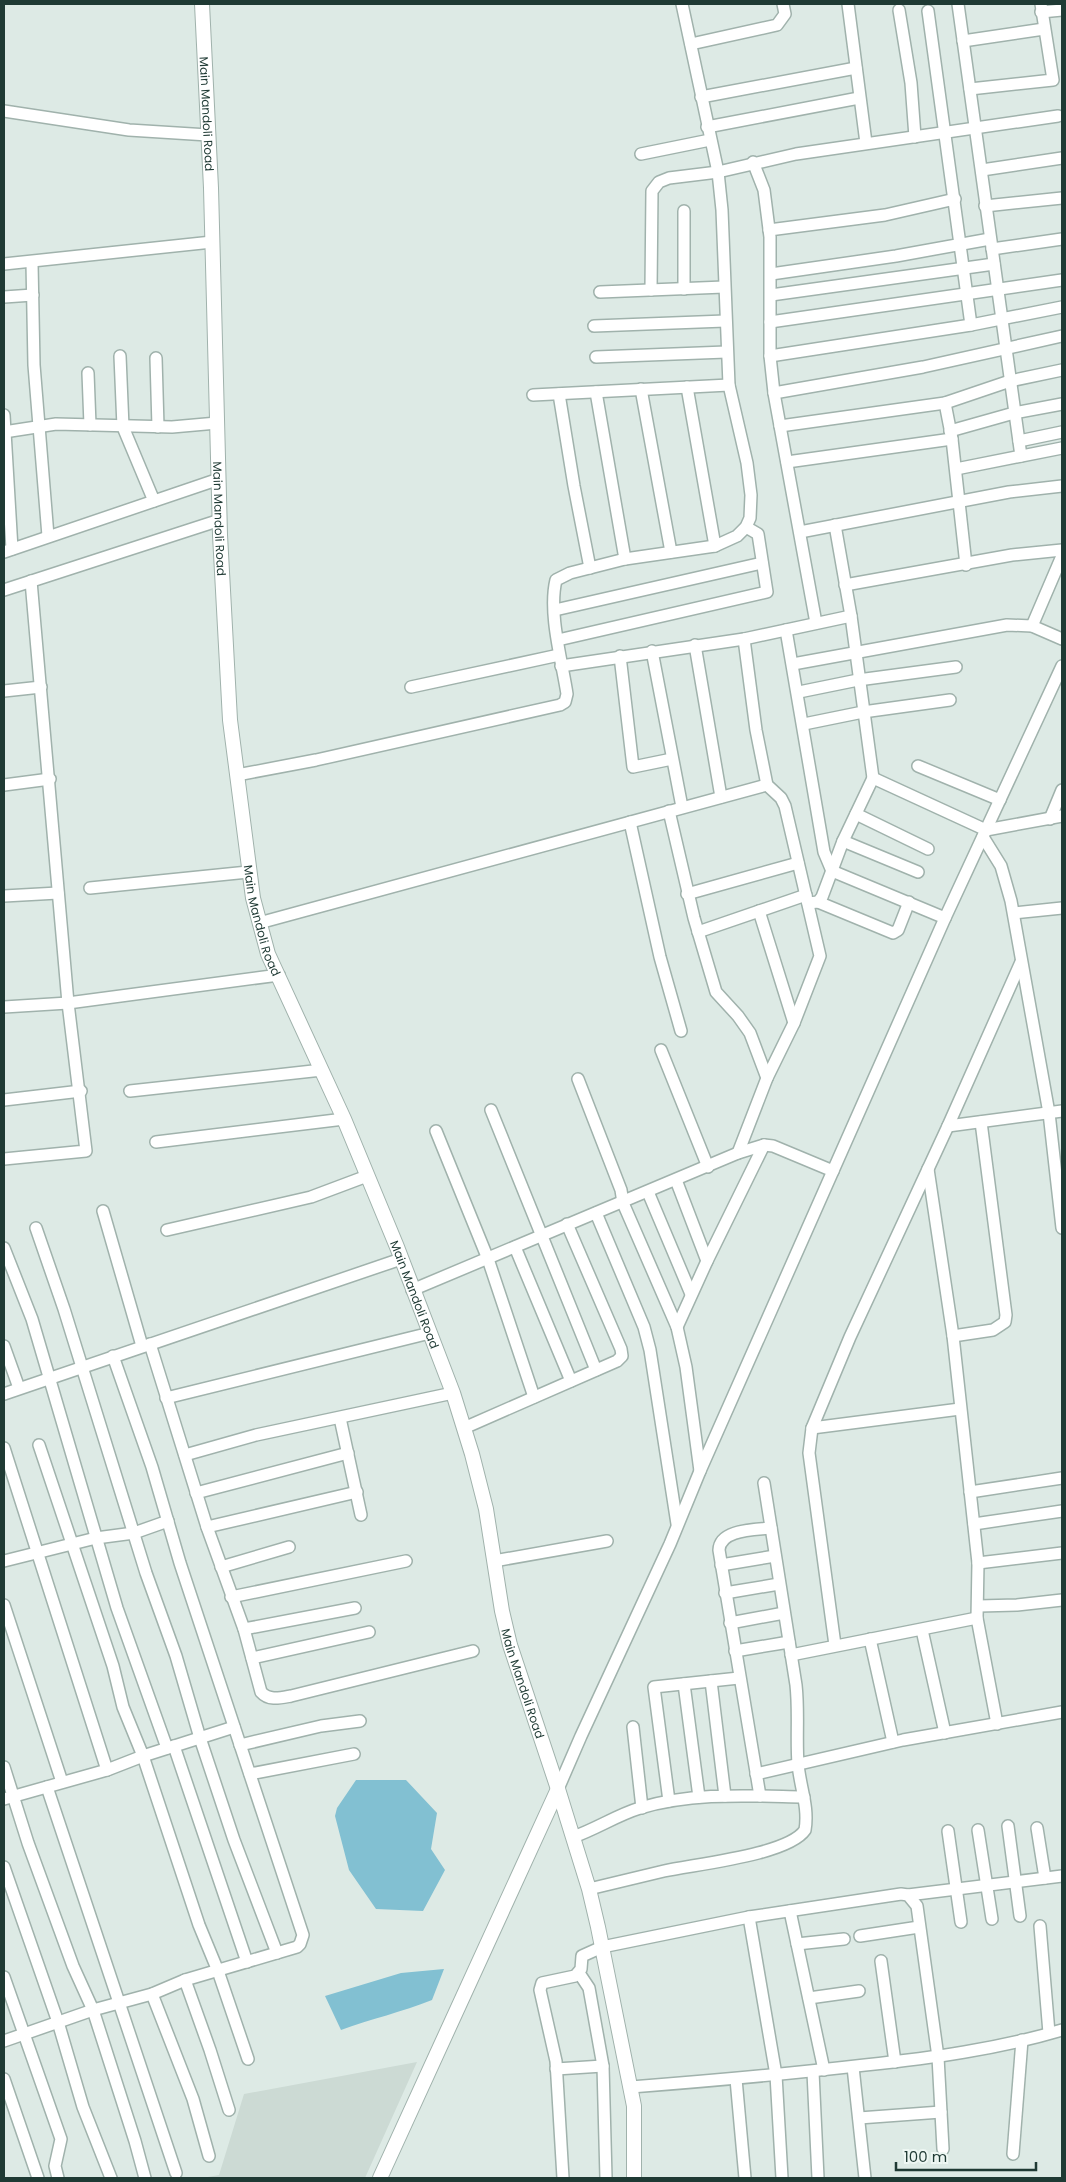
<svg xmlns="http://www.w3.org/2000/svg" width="1066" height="2182" font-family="Poppins,sans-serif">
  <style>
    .built { fill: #ccdad4 }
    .water { fill: #82c0d2 }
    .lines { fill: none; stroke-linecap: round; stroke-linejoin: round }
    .minor-casing { stroke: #a0b2ac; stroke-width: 14 }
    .tertiary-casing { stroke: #a0b2ac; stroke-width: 16 }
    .minor { stroke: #fff; stroke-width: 11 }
    .tertiary { stroke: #fff; stroke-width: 14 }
    .labels { text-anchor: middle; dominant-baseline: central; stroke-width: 4.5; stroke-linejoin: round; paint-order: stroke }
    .street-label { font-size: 12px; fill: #1f3a34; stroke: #eef7f3 }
  </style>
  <rect width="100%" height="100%" fill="#ddeae5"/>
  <polygon class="built" points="417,2062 365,2178 202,2178 219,2175 244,2094"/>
  <g class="water">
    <polygon points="356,1780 406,1780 437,1813 431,1849 445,1870 423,1911 376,1909 349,1870 335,1816 337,1808"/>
    <path d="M444,1969L432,2000C402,2012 371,2019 341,2030L325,1996L401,1973Z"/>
  </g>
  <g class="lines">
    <g class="minor-casing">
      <g id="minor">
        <polyline points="848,4 866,143"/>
        <polyline points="958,4 1021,456"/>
        <polyline points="899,10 911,83 915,137"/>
        <polyline points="928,11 971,325"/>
        <polyline points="1041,12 1062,10"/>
        <polyline points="963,41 1044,29"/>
        <polyline points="691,44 777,25 785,14 783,4"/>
        <polyline points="970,89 1053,80 1041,4"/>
        <polyline points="701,97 856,68"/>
        <polyline points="4,111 129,130 208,135"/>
        <polyline points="707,127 859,98"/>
        <polyline points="641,154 710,140"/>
        <polyline points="753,162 764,190 770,237 770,356 774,393 816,623"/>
        <polyline points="982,170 1062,158"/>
        <polyline points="985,206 1062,198"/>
        <polyline points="684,211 684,289"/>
        <polyline points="769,230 885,215 955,199"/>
        <polyline points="992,249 1062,239"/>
        <polyline points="32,263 34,365 48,536"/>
        <polyline points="4,264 212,242"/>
        <polyline points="771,274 896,256 990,239"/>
        <polyline points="651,290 652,191 659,182 669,178 718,172 796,154 1058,116"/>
        <polyline points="600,292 724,287"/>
        <polyline points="771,295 994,264"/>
        <polyline points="4,297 33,295"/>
        <polyline points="770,322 1062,280"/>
        <polyline points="594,326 725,321"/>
        <polyline points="120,356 123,427 154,501"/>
        <polyline points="770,356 971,325 1062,307"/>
        <polyline points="596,357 726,352"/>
        <polyline points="156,358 158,427"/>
        <polyline points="88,373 90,425"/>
        <polyline points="687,387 715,546"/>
        <polyline points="641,389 671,552"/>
        <polyline points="596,392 625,559"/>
        <polyline points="774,393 923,367 1062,336"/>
        <polyline points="559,394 574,486 590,568"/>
        <polyline points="533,395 729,385"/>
        <polyline points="945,403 952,439 966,565"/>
        <polyline points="4,415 12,549"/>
        <polyline points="780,426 945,403 1010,381 1062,370"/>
        <polyline points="950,431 1014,413 1062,404"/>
        <polyline points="4,432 56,424 172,427 217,423"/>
        <polyline points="1019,441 1062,432"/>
        <polyline points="787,462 952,439"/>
        <polyline points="956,469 1062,448"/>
        <polyline points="835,525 851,616 873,778"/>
        <polyline points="800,532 1009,492 1062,486"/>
        <polyline points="4,552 219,479"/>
        <polyline points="845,585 1012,555 1062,550"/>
        <polyline points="4,590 220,520"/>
        <polyline points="555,610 762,563"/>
        <polyline points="1032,626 1062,556"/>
        <polyline points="786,630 824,852 832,871 945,918"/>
        <polyline points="558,640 767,592 758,534 746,527"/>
        <polyline points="695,645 721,797"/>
        <polyline points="652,651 682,807"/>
        <polyline points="620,656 633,767 672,759"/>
        <polyline points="793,664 1007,625 1032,626 1062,639"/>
        <polyline points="561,666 744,639 851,616"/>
        <polyline points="411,687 559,655"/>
        <polyline points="4,691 41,687"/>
        <polyline points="799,692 858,680 956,667"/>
        <polyline points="804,724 863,712 950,700"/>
        <polyline points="918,766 1000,800"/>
        <path d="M237,775L316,760L560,705L565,702L567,694C562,661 548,613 556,580L570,573L625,559L715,546L737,536L746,527L750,518L751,495L747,463L729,385L722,210L718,172L682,4"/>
        <polyline points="4,785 50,779"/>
        <polyline points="669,811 694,918 716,992 738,1016 750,1033 767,1078"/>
        <polyline points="856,814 928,849"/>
        <polyline points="1050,819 1062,790"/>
        <polyline points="630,822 660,957 681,1031"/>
        <polyline points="983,837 1001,866 1011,901 1049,1113 1062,1228"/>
        <polyline points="843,841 918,872"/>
        <polyline points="90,888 248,872"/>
        <polyline points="687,894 798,863"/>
        <polyline points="4,896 58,893"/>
        <polyline points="818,902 893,933 898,930 909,902"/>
        <polyline points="808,903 818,902 822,897 843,841 873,778 986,830 1062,816"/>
        <polyline points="759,911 794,1023"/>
        <polyline points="1014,913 1062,908"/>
        <polyline points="259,923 767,785"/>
        <polyline points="698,932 806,895"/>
        <polyline points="4,1007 68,1003 279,975"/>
        <polyline points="661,1050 708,1167"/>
        <polyline points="578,1079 621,1190 623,1203 677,1327 686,1367 700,1471"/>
        <polyline points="130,1091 322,1070"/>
        <polyline points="4,1100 81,1091"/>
        <polyline points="491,1110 596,1370"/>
        <polyline points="948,1126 1062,1111"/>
        <polyline points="436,1131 488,1259 534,1397"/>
        <polyline points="156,1142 344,1119"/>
        <polyline points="738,1153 767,1078 794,1023 820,956 785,806 781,798 767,785 756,730 744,639"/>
        <polyline points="4,1159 86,1151 68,1003 31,581"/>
        <polyline points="928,1169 953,1336 978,1563 977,1618 997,1724"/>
        <polyline points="676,1180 707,1261"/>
        <polyline points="648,1192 691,1294"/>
        <polyline points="103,1211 142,1346"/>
        <polyline points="596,1213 644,1327 650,1350 677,1524"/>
        <polyline points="36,1228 64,1309 146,1573 176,1656 200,1738 234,1840 277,1953"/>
        <polyline points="167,1230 311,1197 367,1176"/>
        <polyline points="515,1247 571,1381"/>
        <polyline points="4,1248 32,1319 117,1608 167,1748"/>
        <polyline points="412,1290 738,1153 764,1145 773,1146 833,1171"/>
        <polyline points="677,1327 707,1261 764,1145"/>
        <polyline points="953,1336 993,1330 1005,1322 1006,1315 981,1122"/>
        <path d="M150,1344L207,1527L244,1629L261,1692C269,1701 280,1698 291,1696L473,1651"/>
        <polyline points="4,1346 19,1388"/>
        <polyline points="4,1394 401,1259"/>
        <polyline points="166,1398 430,1333"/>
        <polyline points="340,1418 361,1515"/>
        <polyline points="464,1428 617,1361 622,1356 621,1349 567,1224"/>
        <polyline points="812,1428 960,1409"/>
        <polyline points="39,1445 113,1666 123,1707 143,1756 199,1925 218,1971 248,2059"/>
        <polyline points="4,1448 107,1770"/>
        <polyline points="185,1455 256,1435 453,1393"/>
        <polyline points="970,1492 1062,1478"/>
        <polyline points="196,1493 348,1453"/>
        <polyline points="974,1524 1062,1511"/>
        <polyline points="207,1527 357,1492"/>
        <polyline points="4,1561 96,1538 134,1533 168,1521"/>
        <polyline points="494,1561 607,1541"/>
        <polyline points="978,1563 1062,1553"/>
        <polyline points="721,1565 775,1556"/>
        <polyline points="221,1567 289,1547"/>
        <polyline points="725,1593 779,1584"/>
        <polyline points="231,1597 406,1561"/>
        <polyline points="4,1605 62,1782"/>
        <polyline points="979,1606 1017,1605 1062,1600"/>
        <polyline points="730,1623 784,1613"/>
        <polyline points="244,1629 355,1608"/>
        <polyline points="922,1630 945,1733"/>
        <polyline points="870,1639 893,1742"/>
        <polyline points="835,1645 809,1453 812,1428 850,1337 948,1126 1021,962"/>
        <polyline points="735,1651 789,1642"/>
        <polyline points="791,1655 977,1618"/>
        <polyline points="252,1658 369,1632"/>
        <polyline points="711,1681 725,1796"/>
        <polyline points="684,1684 699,1797"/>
        <polyline points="633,1727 642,1808"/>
        <polyline points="240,1745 321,1726 360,1721"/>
        <polyline points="174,1746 247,1962"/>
        <polyline points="4,1767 28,1843 73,1966 93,2010 135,2141 145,2178"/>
        <polyline points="250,1774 354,1754"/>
        <polyline points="756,1774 903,1740 1062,1712"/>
        <polyline points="47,1787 176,2173"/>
        <polyline points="558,1789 581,1736 670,1544 700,1471 945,918 1062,666"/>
        <path d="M760,1796L719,1550C720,1529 755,1530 771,1528"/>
        <polyline points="4,1799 107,1770 143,1756 234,1727"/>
        <polyline points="669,1801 654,1687 739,1678"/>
        <polyline points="1008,1826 1020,1916"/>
        <polyline points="1037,1828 1045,1878"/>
        <polyline points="978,1830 992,1919"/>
        <polyline points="948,1831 961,1922"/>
        <path d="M573,1837C596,1829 617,1815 640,1808C694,1792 749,1796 804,1797"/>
        <polyline points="4,1867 58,2022 83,2107 111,2178"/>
        <path d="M589,1889C614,1883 639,1877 664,1871C696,1864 788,1855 805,1830C809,1807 800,1787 798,1764C796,1738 799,1712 796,1685L764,1483"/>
        <polyline points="908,1895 1062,1876"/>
        <polyline points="790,1911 824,2070"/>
        <polyline points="749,1917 776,2075 782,2178"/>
        <polyline points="1040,1926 1049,2033"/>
        <polyline points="860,1936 919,1927"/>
        <polyline points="797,1944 844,1939"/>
        <polyline points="881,1961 895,2062"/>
        <polyline points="579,1973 589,1988 603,2066 606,2178"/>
        <polyline points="4,1977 61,2139 55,2166 58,2178"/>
        <polyline points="185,1980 210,2050 229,2110"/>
        <polyline points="152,1994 193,2099 209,2156"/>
        <polyline points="809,1998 859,1991"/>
        <polyline points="4,2041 93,2010 152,1994 185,1980 297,1947 300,1944 303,1935 180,1563 152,1467 113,1356"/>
        <polyline points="853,2067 865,2178"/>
        <polyline points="556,2069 603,2066"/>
        <polyline points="813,2072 818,2178"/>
        <polyline points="4,2079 38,2178"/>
        <polyline points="736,2079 745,2178"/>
        <path d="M631,2087C709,2081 787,2074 865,2065C932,2058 998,2049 1062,2030"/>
        <polyline points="859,2118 941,2112"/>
        <polyline points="1013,2154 1022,2040"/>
        <polyline points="563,2178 556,2061 540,1990 542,1983 575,1976 581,1969 582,1956 602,1947 749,1917 901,1894 908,1895 917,1906 938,2057 943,2149"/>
      </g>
    </g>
    <g class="tertiary-casing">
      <g id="tertiary">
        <path id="s1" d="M202,4L211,188L220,535L230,720L253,898L268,954L344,1119L397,1247L453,1393L472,1454L486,1509L502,1611L510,1645L558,1789L589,1889L598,1927L634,2106V2178"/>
        <polyline points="380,2178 558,1789"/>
      </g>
    </g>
    <use href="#minor" class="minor"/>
    <use href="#tertiary" class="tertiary"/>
  </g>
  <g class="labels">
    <g class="street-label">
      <text stroke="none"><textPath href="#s1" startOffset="110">Main Mandoli Road</textPath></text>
      <text stroke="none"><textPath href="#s1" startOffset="515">Main Mandoli Road</textPath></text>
      <text stroke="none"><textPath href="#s1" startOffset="920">Main Mandoli Road</textPath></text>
      <text stroke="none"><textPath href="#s1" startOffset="1325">Main Mandoli Road</textPath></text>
      <text stroke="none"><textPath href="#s1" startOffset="1730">Main Mandoli Road</textPath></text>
    </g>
  </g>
  <rect width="1066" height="2182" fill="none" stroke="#1f3a34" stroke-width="10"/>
  <path d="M896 2162v8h140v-8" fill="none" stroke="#1f3a34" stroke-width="2.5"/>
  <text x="904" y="2162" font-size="15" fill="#1f3a34" stroke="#eef7f3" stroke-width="4" paint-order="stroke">100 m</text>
</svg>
